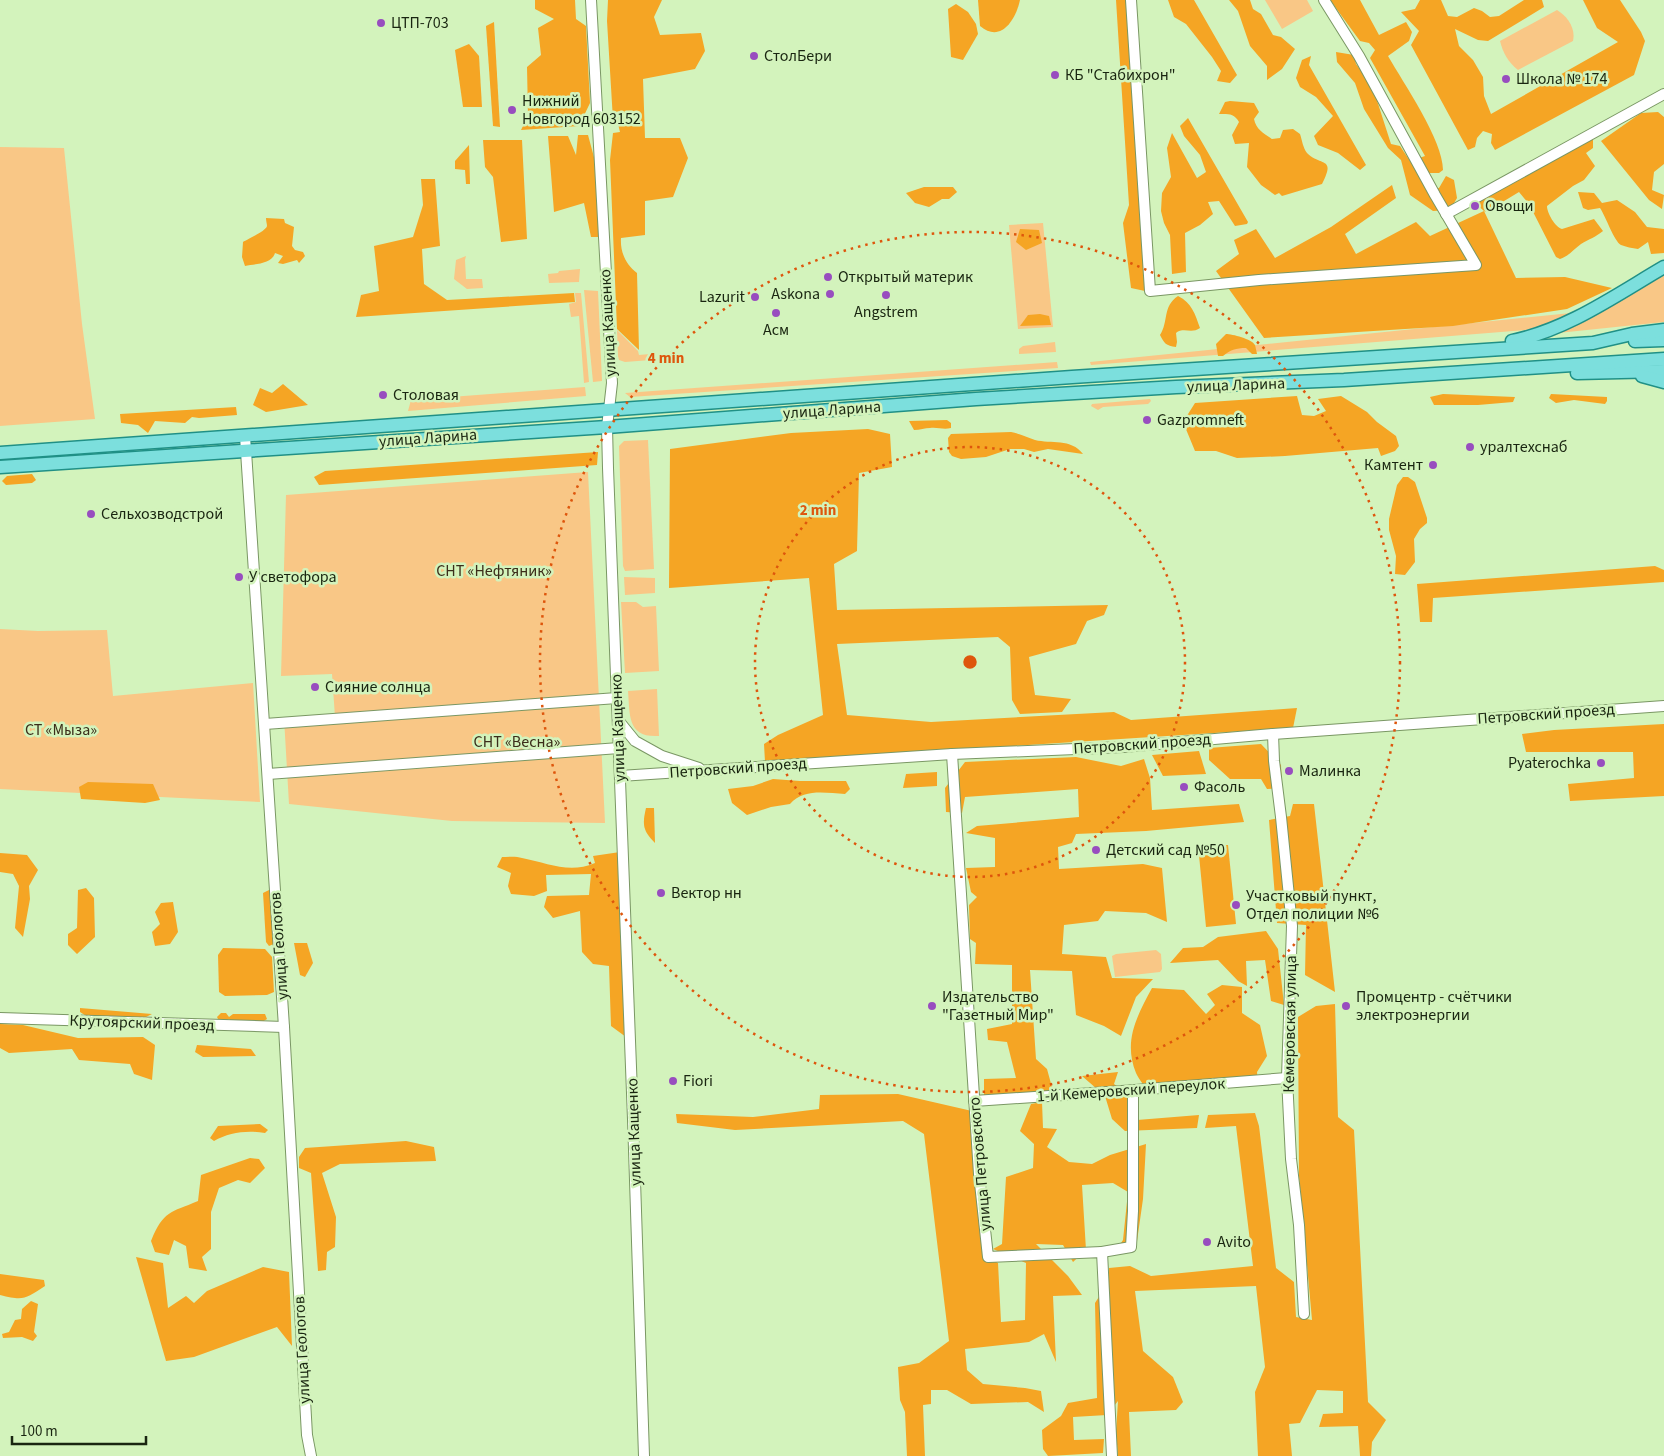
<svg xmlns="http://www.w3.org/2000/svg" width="1664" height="1456" font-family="'Source Sans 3',sans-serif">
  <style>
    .green { fill: #f9c786 }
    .forest { fill: #f5a524 }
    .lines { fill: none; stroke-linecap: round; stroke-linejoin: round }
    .minor-casing { stroke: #7a9764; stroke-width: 12 }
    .major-casing { stroke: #209086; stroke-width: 15 }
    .minor { stroke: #fff; stroke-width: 10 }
    .major { stroke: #7cdfdd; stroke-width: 12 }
    .ring { fill: none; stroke: #de560c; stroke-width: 2.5; stroke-dasharray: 2.5 5 }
    .poi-dot { fill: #984dbf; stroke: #d3f3bc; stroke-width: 2 }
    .labels { text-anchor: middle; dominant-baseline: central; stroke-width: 5; stroke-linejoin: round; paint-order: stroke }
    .poi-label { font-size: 16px; fill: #192510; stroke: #d3f3bc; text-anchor: start }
    .street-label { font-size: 16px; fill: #192510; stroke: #d3f3bc }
    .park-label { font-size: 16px; fill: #3c2d1a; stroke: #d3f3bc }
    .centre { fill: #de560c; stroke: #d3f3bc; stroke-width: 2.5 }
    .ring-label { font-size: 15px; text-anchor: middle; font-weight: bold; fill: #de560c; stroke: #d3f3bc; stroke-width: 5; stroke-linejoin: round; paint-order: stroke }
  </style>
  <rect width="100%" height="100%" fill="#d3f3bc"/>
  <g class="green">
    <polygon points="1265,0 1307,0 1313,11 1282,29"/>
    <path d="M1557,10C1567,16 1576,28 1573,41L1518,70C1508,62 1503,53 1500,41Z"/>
    <polygon points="0,147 64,148 82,324 95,419 0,426"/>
    <polygon points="1043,223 1053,327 1018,329 1009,225"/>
    <polygon points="466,256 465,260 466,279 482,279 483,288 467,289 454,279 456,260"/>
    <polygon points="580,269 579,282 549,283 548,274 558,273 559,271"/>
    <polygon points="1664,272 1664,322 1558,333"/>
    <polygon points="584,290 598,291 602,381 593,382"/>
    <polygon points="575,293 581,293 589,382 584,383 579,316 571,317 569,304 576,302"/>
    <polygon points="1571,313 1537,329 1091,365 1090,362"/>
    <polygon points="617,330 638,351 639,355 650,354 651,360 625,362 619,360 618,356"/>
    <polygon points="1055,342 1056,352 1019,354 1019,349 1023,346"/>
    <polygon points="1057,362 1058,368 630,397 625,393"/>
    <polygon points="585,387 586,396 408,411 411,400"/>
    <polygon points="1150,399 1151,401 1148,404 1103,407 1098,410 1091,406 1092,404"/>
    <polygon points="648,440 654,569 625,571 623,566 619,446 624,441"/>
    <polygon points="588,472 605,823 452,821 289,804 284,718 335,717 332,674 281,676 286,495"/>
    <polygon points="624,577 655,578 655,593 625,595"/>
    <polygon points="621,602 636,602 643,607 656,606 659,671 625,673"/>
    <polygon points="0,629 38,631 107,630 113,696 253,683 260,802 0,789"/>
    <path d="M657,689L659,736C627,738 630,715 628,691Z"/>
    <polygon points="1156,950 1161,954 1162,969 1160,972 1115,977 1112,956 1116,954"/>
  </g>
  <g class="forest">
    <polygon points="535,0 575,0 576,19 586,26 590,103 579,126 521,130 528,116 527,67 541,55 538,28 554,19 535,9"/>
    <path d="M608,0H662L654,17L660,35L701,33L705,51L695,69L643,79L645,138H680L688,158L673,197L645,201V235L621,238C620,252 626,265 637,273L639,350L617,329L610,160L613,133L620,132L618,124L613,120L607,21Z"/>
    <path d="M978,0H1020C1016,19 1001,44 980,26Z"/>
    <polygon points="1116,0 1127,0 1140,218 1145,274 1145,291 1131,288 1123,223 1129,205"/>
    <polygon points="1168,0 1194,0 1237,75 1230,83 1217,81 1221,71 1212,57 1186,24 1174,17"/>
    <polygon points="1229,0 1250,0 1253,9 1261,14 1273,35 1281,37 1295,49 1282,69 1267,80 1267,66 1250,46 1238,11"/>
    <path d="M1330,0H1360L1379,35L1406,22L1412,32L1409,41L1388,56C1404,84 1443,140 1443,170L1439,173H1419L1427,190L1439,188L1446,176L1454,180L1457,198L1450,210L1433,211L1410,195L1401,160L1388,148L1364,109L1355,83L1337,62L1336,52L1354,55L1356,64L1372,85L1391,144L1400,146L1410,161L1425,156L1370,58L1375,50L1369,43L1360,41Z"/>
    <polygon points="1420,0 1441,0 1448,16 1457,17 1474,8 1482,11 1490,17 1499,16 1524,0 1542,0 1544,7 1488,41 1478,40 1455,29 1459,46 1473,60 1483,77 1484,96 1491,114 1618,42 1597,28 1583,0 1620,0 1641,32 1645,41 1634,75 1495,150 1491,143 1492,134 1483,131 1477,138 1475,147 1468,150 1411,45 1419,31 1401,12 1415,9"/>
    <polygon points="956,4 968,12 976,24 978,34 963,60 951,57 948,9"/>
    <polygon points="494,22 500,127 493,126 486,26"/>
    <polygon points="469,44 479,56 482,107 463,107 455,50"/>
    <polygon points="1311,56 1309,65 1366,165 1360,170 1338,153 1318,145 1314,136 1333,116 1316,97 1300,87 1296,78 1302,60"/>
    <path d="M1230,101L1254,103L1259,112L1254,119C1256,129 1263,133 1272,139L1280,138L1283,130L1293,129L1300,134C1302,140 1303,148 1307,153C1321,167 1336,156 1322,184L1282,196L1279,193L1275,195L1261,185L1247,167L1249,143L1235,144L1232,135L1239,122C1234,113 1228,114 1219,114L1225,102Z"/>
    <polygon points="1658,112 1664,117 1664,164 1654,172 1652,190 1664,195 1662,209 1649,200 1601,141 1641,113"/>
    <polygon points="1188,118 1248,222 1247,224 1235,226 1219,201 1208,202 1213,214 1200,225 1185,233 1186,272 1172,274 1170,235 1164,223 1161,211 1162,193 1171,177 1167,148 1172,133 1197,178 1206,172 1200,155 1184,136 1180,126"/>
    <polygon points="578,135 588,135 598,172 601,237 591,237 584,203 554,212 548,136 568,136 576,155"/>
    <path d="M1593,136V148L1586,153L1595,166L1584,180L1573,186L1547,206C1547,213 1555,227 1562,229L1594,219L1603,231C1596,237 1589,239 1581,244C1574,249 1569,256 1560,259L1556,257L1529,204L1519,192L1486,212L1484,211L1516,278L1565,277L1612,288L1567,309L1453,326L1264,338L1216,271L1239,254L1234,240L1256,229L1275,258L1331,227L1392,185L1396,198L1345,234L1356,254L1416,222L1430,236L1484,211L1475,203L1496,180L1524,176Z"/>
    <polygon points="483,140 522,140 527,239 501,242 493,177 485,167"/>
    <polygon points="469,145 470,184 466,184 465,170 455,169 455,161"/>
    <polygon points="421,179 435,179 440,246 422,249 424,284 447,300 574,293 575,302 356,317 361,295 379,291 374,246 413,237 423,205"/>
    <polygon points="924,187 953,187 957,192 949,199 942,199 929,207 915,203 906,193"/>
    <path d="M1578,192L1594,193L1602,203L1617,200L1635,212L1647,227L1664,229V253L1651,254L1648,242L1638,249C1632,248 1626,247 1621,245C1614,241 1606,217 1600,208L1588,210L1583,208Z"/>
    <path d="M266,218L284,219L285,223L294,227L292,246L295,250L303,252L305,256L299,263L297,260L283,264L278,263L283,256L275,253C272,264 255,264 245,266L242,257L243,242C248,239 266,231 267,226C267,224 266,221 266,218Z"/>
    <polygon points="1020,229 1039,230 1042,243 1026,250 1016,242"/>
    <path d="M1178,296C1192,303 1195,314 1200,328C1192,334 1183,327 1176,333L1177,342L1176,347C1166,346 1164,343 1160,335C1169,321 1162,307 1178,296Z"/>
    <polygon points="1040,314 1049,316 1051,325 1020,326 1028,315"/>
    <path d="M1226,334C1232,334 1252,339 1255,345C1255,345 1257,353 1257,354H1252L1246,348C1236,348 1230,350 1223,356H1218L1216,344Z"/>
    <polygon points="283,384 308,405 266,412 253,405 260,388 272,393"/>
    <polygon points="1443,394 1515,397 1513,402 1478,405 1434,405 1430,397"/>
    <polygon points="1551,394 1607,397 1607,401 1605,404 1574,400 1556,403 1549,398"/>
    <polygon points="1297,396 1302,415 1314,416 1326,411 1318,399 1341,396 1367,412 1377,422 1396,436 1399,446 1395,451 1381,456 1378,448 1285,456 1237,458 1216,451 1195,451 1183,422 1195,403"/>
    <polygon points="236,407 237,415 199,418 192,417 185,423 155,421 148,433 138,425 121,423 120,414"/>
    <path d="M947,420L951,423V428C943,430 938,427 930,428C925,428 920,430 914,430L909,421Z"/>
    <polygon points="868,429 890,434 892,467 859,473 857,551 834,564 837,610 1108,605 1104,615 1087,621 1076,644 1029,657 1035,695 1071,699 1062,712 1020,714 1012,700 1010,647 998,637 837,644 847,715 931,722 1114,712 1131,720 1297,708 1293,728 765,762 764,744 778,735 823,715 809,578 669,588 670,449 791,433"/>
    <path d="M1011,432C1020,434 1027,437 1035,440C1051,444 1071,438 1083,454L1048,449L1034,452L1024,449H1010L986,457L961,459L952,456L949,452L948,438L951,434Z"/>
    <polygon points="598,452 597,465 319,485 314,477 325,471"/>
    <polygon points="32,474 36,480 32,483 6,485 2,481 7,476"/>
    <polygon points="1403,477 1408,477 1415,482 1427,518 1427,523 1420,529 1414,539 1415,562 1405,575 1395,574 1396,556 1389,530 1389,519 1397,485"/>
    <polygon points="1655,566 1664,570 1664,582 1433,598 1432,622 1420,622 1417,584"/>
    <polygon points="1664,724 1664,796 1570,801 1568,784 1634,778 1633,752 1526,752 1522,734 1554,730"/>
    <polygon points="1261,744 1281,765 1282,788 1267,789 1261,779 1230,779 1209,760 1209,748"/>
    <polygon points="1199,751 1206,774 1163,776 1152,755"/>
    <polygon points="1076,757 1121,766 1144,759 1150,778 1152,810 1239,804 1244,822 1146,831 1076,834 1072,843 1058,847 1059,869 1143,864 1162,868 1167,922 1146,913 1105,911 1098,921 1064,925 1062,954 1106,957 1112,978 1153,979 1136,997 1121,1036 1104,1026 1076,1015 1072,971 1030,970 1036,1059 1047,1069 1053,1091 984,1095 984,1079 1016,1078 1007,1042 988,1040 987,1029 1012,1024 1012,965 975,964 976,943 970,939 969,905 977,897 971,892 966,868 995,867 995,838 966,833 977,826 1079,817 1078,789 965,797 962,813 946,812 945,788 965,762"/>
    <polygon points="937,772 937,786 903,788 906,774"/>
    <path d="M773,779L800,781H846L850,789L845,794C826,793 804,788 790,804L771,807L747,815L732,803L728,789L753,786Z"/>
    <polygon points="88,782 153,784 160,800 145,803 81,799 79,787"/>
    <polygon points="1293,804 1314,804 1335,992 1305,975 1306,925 1277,923 1269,820 1290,816"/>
    <path d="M646,808H654L655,843C643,831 642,825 646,808Z"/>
    <polygon points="1198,845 1228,845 1236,924 1206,927"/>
    <path d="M620,852L626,1037L611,1026L609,966L593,964L582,952L580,911L553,918L544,907L547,896L589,895L591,874L546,875L547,891L534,896L511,894L508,886L511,873L497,867L502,857C508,857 516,856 522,858C548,863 569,874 595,863L593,856Z"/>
    <polygon points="0,853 27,855 38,870 29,886 30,899 23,937 15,928 19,886 13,874 0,872"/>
    <polygon points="86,888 94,898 95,937 77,954 68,945 68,934 77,928 78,890"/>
    <polygon points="269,890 272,891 276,943 269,946 266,942 263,893"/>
    <polygon points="173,902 178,932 170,944 155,946 152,932 160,924 155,912 161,903"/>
    <polygon points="1266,931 1278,949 1284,1005 1271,1001 1265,960 1246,961 1247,986 1238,981 1218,960 1170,963 1183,948 1203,947 1218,937"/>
    <polygon points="294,943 307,943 313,963 305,977 300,975"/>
    <polygon points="223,948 265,949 272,957 274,992 267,995 225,996 219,992 218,955"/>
    <path d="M1222,985L1242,987V1013L1260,1025L1267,1056L1257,1072L1258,1084L1149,1093C1145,1086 1139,1080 1136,1073C1123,1041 1137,1016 1152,988L1184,990L1206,1014L1215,1005L1207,994Z"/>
    <polygon points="1335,1004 1338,1117 1354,1130 1368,1402 1386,1420 1372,1442 1371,1456 1360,1456 1358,1426 1319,1427 1323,1414 1343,1413 1343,1391 1317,1390 1300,1423 1289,1424 1292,1456 1258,1456 1255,1392 1265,1367 1256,1286 1135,1291 1143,1351 1173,1377 1183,1402 1176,1410 1129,1412 1131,1456 1118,1456 1116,1432 1118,1401 1107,1415 1073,1417 1074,1440 1104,1439 1103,1453 1048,1456 1043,1449 1042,1430 1061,1416 1068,1403 1097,1398 1095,1303 1109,1281 1109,1268 1130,1266 1151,1276 1253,1266 1236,1126 1205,1128 1208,1115 1255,1113 1259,1126 1276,1268 1294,1282 1296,1317 1312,1320 1299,1176 1298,1017 1316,1006"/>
    <polygon points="80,1008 152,1014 142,1019 91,1019 80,1012"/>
    <polygon points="221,1013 226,1013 229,1017 233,1014 265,1014 267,1019 262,1022 232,1022 229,1019 225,1021 219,1021 217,1017"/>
    <polygon points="0,1024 23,1025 78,1038 143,1037 155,1045 152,1080 134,1074 130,1064 79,1060 72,1049 9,1053 0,1048"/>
    <polygon points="197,1045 251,1049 256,1056 203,1057 195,1052"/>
    <polygon points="1118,1072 1114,1084 1134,1099 1137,1120 1199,1115 1197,1128 1125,1131 1112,1119 1105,1096 1082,1076"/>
    <polygon points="898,1094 972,1111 985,1256 998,1263 1001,1322 1025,1320 1026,1263 993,1249 1002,1244 1006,1177 1033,1168 1034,1144 1020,1131 1031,1104 1042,1102 1043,1128 1057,1129 1047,1147 1069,1162 1092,1164 1110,1155 1146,1144 1143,1199 1137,1241 1126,1252 1119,1246 1123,1240 1128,1192 1113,1183 1082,1185 1086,1250 1073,1262 1063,1245 1036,1244 1068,1276 1082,1295 1053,1296 1056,1362 1044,1334 1029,1342 965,1349 967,1370 983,1384 1025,1388 1041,1391 1044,1412 1028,1402 971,1404 947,1390 931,1390 931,1404 923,1405 925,1456 907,1456 905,1412 900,1400 898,1367 919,1363 949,1341 924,1134 903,1121 735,1130 677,1123 676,1114 753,1117 819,1109 820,1095"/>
    <path d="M260,1124L268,1130L265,1133C248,1130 229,1132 214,1141L210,1138L218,1126Z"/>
    <polygon points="406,1141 434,1147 436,1161 340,1164 322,1173 336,1217 335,1247 327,1252 326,1270 318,1271 311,1173 299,1168 299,1157 305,1148"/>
    <path d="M250,1158L259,1159L265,1168L250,1183L238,1180L219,1188L211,1212V1249L202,1257L207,1271L189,1268L186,1246L174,1240L169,1255L155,1252L151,1241C164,1210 170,1213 198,1201L201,1175Z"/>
    <polygon points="136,1257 163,1263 168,1308 186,1296 194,1303 207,1291 263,1267 289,1272 292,1346 277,1327 194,1357 166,1361"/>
    <path d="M0,1274L44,1280L45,1286C25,1299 24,1301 0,1295Z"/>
    <polygon points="31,1301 38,1304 34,1332 37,1336 33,1341 22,1337 3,1338 2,1334 9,1332 15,1320 21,1319 22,1309"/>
  </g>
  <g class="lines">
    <g class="minor-casing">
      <g id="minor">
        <polyline points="591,0 612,383 607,427 608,468 633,1119 644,1456"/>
        <polyline points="1131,0 1150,291 1259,280 1476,265 1435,195 1359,56 1324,0"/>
        <polyline points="1446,214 1664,94"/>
        <polyline points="245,436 284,1027 307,1435 311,1456"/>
        <polyline points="618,720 635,741 662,756 699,768"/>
        <polyline points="265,724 617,698"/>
        <polyline points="1273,734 1274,761 1281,817 1292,926 1287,1078 1291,1159 1299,1225 1304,1314"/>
        <polyline points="952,754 979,1174 988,1257 1102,1252 1112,1456"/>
        <polyline points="268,774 619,748"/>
        <polyline points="620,776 952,754 1123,747 1273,734 1664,706"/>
        <polyline points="0,1018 284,1027"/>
        <polyline points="974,1101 1122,1091 1287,1078"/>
        <polyline points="1102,1252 1131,1247 1133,1211 1133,1090"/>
      </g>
    </g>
    <g class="major-casing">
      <g id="major">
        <path d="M1512,341C1567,330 1616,295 1664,267"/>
        <polyline points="1635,341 1664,340"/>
        <polyline points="1577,373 1664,371"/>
        <polyline points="1642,376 1664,382"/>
        <polyline points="0,453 1072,377 1593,343 1632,334 1664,330"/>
        <polyline points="0,467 607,427 976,399 1176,387 1344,380 1664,359"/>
      </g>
    </g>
    <use href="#minor" class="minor"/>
    <use href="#major" class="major"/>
  </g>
  <g class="ring">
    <circle cx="970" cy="662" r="215"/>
    <circle cx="970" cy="662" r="430"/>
  </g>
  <g class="poi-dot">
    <circle cx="381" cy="23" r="5"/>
    <circle cx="754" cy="56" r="5"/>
    <circle cx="1055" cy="75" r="5"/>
    <circle cx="1506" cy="79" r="5"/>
    <circle cx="512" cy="110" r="5"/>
    <circle cx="1475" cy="206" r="5"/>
    <circle cx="828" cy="277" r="5"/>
    <circle cx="830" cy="294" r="5"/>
    <circle cx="886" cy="295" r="5"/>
    <circle cx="755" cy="297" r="5"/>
    <circle cx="776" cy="313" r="5"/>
    <circle cx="383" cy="395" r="5"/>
    <circle cx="1147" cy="420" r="5"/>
    <circle cx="1470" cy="447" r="5"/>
    <circle cx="1433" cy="465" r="5"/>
    <circle cx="91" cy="514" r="5"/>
    <circle cx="239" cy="577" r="5"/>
    <circle cx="315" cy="687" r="5"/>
    <circle cx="1601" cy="763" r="5"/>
    <circle cx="1289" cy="771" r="5"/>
    <circle cx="1184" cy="787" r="5"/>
    <circle cx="1096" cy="850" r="5"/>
    <circle cx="661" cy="893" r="5"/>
    <circle cx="1236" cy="905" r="5"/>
    <circle cx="932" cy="1006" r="5"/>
    <circle cx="1346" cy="1006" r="5"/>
    <circle cx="673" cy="1081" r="5"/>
    <circle cx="1207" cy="1242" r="5"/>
  </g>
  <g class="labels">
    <g class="poi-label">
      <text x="391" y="23">ЦТП-703</text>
      <text x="764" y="56">СтолБери</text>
      <text x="1065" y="75">КБ "Стабихрон"</text>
      <text x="1516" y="79">Школа № 174</text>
      <text x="522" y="101">Нижний<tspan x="522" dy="18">Новгород 603152</tspan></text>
      <text x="1485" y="206">Овощи</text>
      <text x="838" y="277">Открытый материк</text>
      <text x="820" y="294" text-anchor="end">Askona</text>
      <text x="745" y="297" text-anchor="end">Lazurit</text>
      <text x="886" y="312" text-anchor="middle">Angstrem</text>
      <text x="776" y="330" text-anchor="middle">Асм</text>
      <text x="393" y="395">Столовая</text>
      <text x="1157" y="420">Gazpromneft</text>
      <text x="1480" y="447">уралтехснаб</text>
      <text x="1423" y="465" text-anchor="end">Камтент</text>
      <text x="101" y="514">Сельхозводстрой</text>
      <text x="249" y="577">У светофора</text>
      <text x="325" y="687">Сияние солнца</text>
      <text x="1591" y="763" text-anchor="end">Pyaterochka</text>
      <text x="1299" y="771">Малинка</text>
      <text x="1194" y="787">Фасоль</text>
      <text x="1106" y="850">Детский сад №50</text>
      <text x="671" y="893">Вектор нн</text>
      <text x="1246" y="896">Участковый пункт,<tspan x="1246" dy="18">Отдел полиции №6</tspan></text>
      <text x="942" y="997">Издательство<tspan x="942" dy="18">"Газетный Мир"</tspan></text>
      <text x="1356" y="997">Промцентр - счётчики<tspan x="1356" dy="18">электроэнергии</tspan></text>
      <text x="683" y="1081">Fiori</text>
      <text x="1217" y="1242">Avito</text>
    </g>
    <g class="street-label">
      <text transform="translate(608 323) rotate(-93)">улица Кащенко</text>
      <text transform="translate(1236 385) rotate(-2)">улица Ларина</text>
      <text transform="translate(832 410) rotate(-4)">улица Ларина</text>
      <text transform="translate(428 438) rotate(-4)">улица Ларина</text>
      <text transform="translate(1546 714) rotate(-4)">Петровский проезд</text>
      <text transform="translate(618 728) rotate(-92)">улица Кащенко</text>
      <text transform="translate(1142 744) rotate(-4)">Петровский проезд</text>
      <text transform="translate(738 768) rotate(-4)">Петровский проезд</text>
      <text transform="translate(279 946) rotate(-94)">улица Геологов</text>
      <text transform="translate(142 1023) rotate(2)">Крутоярский проезд</text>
      <text transform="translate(1290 1024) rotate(-89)">Кемеровская улица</text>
      <text transform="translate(1131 1090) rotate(-4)">1-й Кемеровский переулок</text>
      <text transform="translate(634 1132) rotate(-92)">улица Кащенко</text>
      <text transform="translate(980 1164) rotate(-95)">улица Петровского</text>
      <text transform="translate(302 1350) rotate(-93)">улица Геологов</text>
    </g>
    <g class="park-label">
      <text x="494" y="571">СНТ «Нефтяник»</text>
      <text x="61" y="730">СТ «Мыза»</text>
      <text x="517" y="742">СНТ «Весна»</text>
    </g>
  </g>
  <circle cx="970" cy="662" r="8" class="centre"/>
  <g class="ring-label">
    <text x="666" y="363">4 min</text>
    <text x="818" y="515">2 min</text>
  </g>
  <path d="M12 1436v8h134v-8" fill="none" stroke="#192510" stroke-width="2.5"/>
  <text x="20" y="1436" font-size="15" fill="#192510" stroke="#d3f3bc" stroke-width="4" paint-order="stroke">100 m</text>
</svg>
